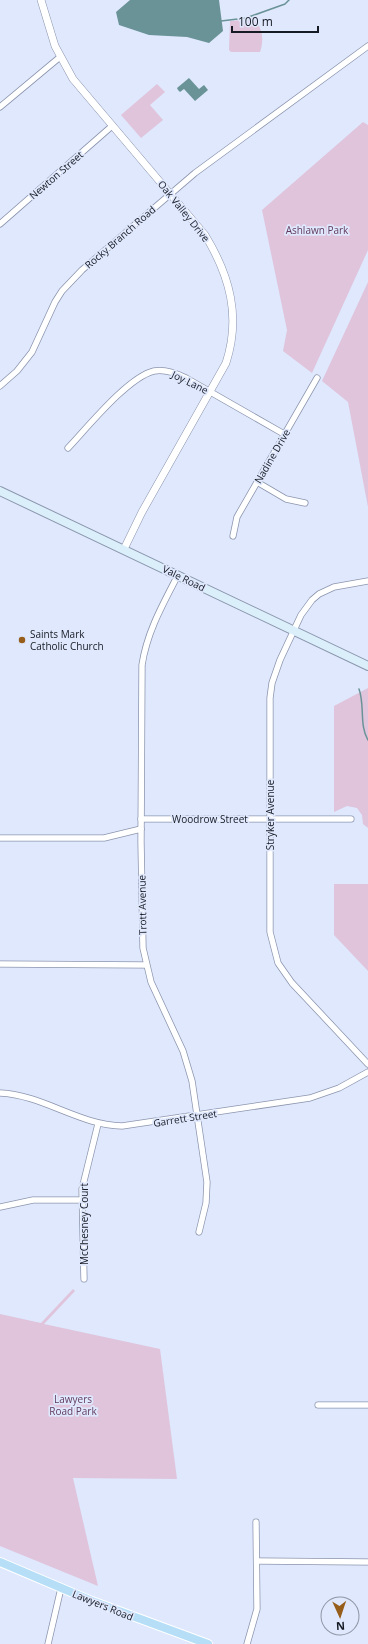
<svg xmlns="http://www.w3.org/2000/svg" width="368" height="1644" font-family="'Open Sans',sans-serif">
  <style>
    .green { fill: #dfc4dc }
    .water { fill: #6a9397 }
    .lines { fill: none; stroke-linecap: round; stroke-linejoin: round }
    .stream { stroke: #6a9397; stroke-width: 1.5 }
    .minor-casing { stroke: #8b95ad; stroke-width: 7 }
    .tertiary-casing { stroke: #8b95ad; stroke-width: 8 }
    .secondary-casing { stroke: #8b95ad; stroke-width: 10 }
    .primary-casing { stroke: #fff; stroke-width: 10 }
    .minor { stroke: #fff; stroke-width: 5.5 }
    .tertiary { stroke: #fff; stroke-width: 7 }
    .secondary { stroke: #dbeffb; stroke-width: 8 }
    .primary { stroke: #b6dff7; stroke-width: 8 }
    .poi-dot { fill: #975d1b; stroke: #dfe8fd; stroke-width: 1.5 }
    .labels { text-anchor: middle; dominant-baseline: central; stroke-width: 3.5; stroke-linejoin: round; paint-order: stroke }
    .street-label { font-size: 10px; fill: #161a23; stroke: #dfe8fd }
    .park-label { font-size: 10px; fill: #613b5e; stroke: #dfe8fd }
    .poi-label { font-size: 10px; fill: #161a23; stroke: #dfe8fd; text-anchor: start }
  </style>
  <rect width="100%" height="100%" fill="#dfe8fd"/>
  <g class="green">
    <path d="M254,19C263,29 264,40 260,52H231L229,50L230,21Z"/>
    <polygon points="157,84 165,92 150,105 163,120 141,138 121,115"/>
    <polygon points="363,122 368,125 368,250 312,373 283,351 287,330 262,210"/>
    <polygon points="368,282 368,507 348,402 322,381"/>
    <polygon points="368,688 368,828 363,824 362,815 357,808 347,806 334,812 334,706"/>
    <polygon points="334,884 368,884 368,971 334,935"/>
    <polygon points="73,1289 75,1291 44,1324 160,1349 177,1479 73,1478 98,1586 0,1546 0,1314 41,1323"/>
  </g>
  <g class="water">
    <polygon points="130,0 219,0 223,31 209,43 187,37 149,35 119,25 116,12"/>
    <polygon points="189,78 199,89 204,85 208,90 195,101 184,89 180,92 178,90 177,88"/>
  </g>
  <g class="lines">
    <g class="stream">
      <polyline points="221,21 246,18 285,4 289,0"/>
      <path d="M359,689C365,705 359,725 368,740"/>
    </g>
    <g class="minor-casing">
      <g id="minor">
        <polyline points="0,107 60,57"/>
        <polyline points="0,224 112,126"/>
        <polyline points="0,386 17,371 32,352 55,302 62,291 82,270 195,173 368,46"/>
        <path d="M68,448C87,428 128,377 154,371C165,369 176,373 186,378L284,434"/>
        <polyline points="257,482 286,499 305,503"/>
        <polyline points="233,536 237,517 317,378"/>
        <path d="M178,575C163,604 147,632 142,665L141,842L143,948L151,982L183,1051L192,1081L207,1182L206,1203L199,1232"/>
        <polyline points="368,581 334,587 319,594 312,600 301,615 280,660 272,683 270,698 270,932 278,963 292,983 368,1064"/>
        <polyline points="141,819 351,819"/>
        <polyline points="0,838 104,838 141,829"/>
        <polyline points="0,964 146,965"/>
        <path d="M0,1093C43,1095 79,1125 122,1126L310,1098L339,1088L368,1072"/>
        <polyline points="0,1207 33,1200 82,1200"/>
        <polyline points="84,1279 82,1189 98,1124"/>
        <polyline points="318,1405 368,1405"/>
        <polyline points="257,1561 368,1562"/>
        <polyline points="48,1644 61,1588"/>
        <polyline points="247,1644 257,1609 256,1522"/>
      </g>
    </g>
    <g class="tertiary-casing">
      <path id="tertiary" d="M41,0L55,46L73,79L205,235C230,276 241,317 226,363L142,512L124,549"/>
    </g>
    <g class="secondary-casing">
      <polyline id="secondary" points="0,491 368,666"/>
    </g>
    <g class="primary-casing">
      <polyline id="primary" points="0,1562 92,1601 208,1644"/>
    </g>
    <use href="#minor" class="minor"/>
    <use href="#tertiary" class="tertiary"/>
    <use href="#secondary" class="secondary"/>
    <use href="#primary" class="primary"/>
  </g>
  <circle class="poi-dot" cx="22" cy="640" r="4"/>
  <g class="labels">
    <g class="street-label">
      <text transform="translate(56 175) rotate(-41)">Newton Street</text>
      <text transform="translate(184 211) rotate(51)">Oak Valley Drive</text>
      <text transform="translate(120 237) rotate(-41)">Rocky Branch Road</text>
      <text transform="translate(190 382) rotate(26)">Joy Lane</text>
      <text transform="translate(272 456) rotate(-60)">Nadine Drive</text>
      <text transform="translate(184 578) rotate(26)">Vale Road</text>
      <text transform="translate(270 815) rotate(-90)">Stryker Avenue</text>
      <text x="210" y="819">Woodrow Street</text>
      <text transform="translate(142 905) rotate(-91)">Trott Avenue</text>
      <text transform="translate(185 1118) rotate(-9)">Garrett Street</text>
      <text transform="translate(84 1224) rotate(-90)">McChesney Court</text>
      <text transform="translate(103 1605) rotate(22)">Lawyers Road</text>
    </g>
    <g class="park-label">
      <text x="317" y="230">Ashlawn Park</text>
      <text x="73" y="1399">Lawyers<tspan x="73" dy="12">Road Park</tspan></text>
    </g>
    <g class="poi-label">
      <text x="30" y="634">Saints Mark<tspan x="30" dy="12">Catholic Church</tspan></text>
    </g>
  </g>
  <g transform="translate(340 1616) rotate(177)"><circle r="19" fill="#dfe8fd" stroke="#8f96a6"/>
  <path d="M0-3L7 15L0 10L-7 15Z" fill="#975d1b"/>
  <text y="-6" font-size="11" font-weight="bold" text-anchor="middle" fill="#161a23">N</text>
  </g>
  <path d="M232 26v6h86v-6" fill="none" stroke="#161a23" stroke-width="2"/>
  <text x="238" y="26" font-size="12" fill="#161a23" stroke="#dfe8fd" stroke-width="3" paint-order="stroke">100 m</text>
</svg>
